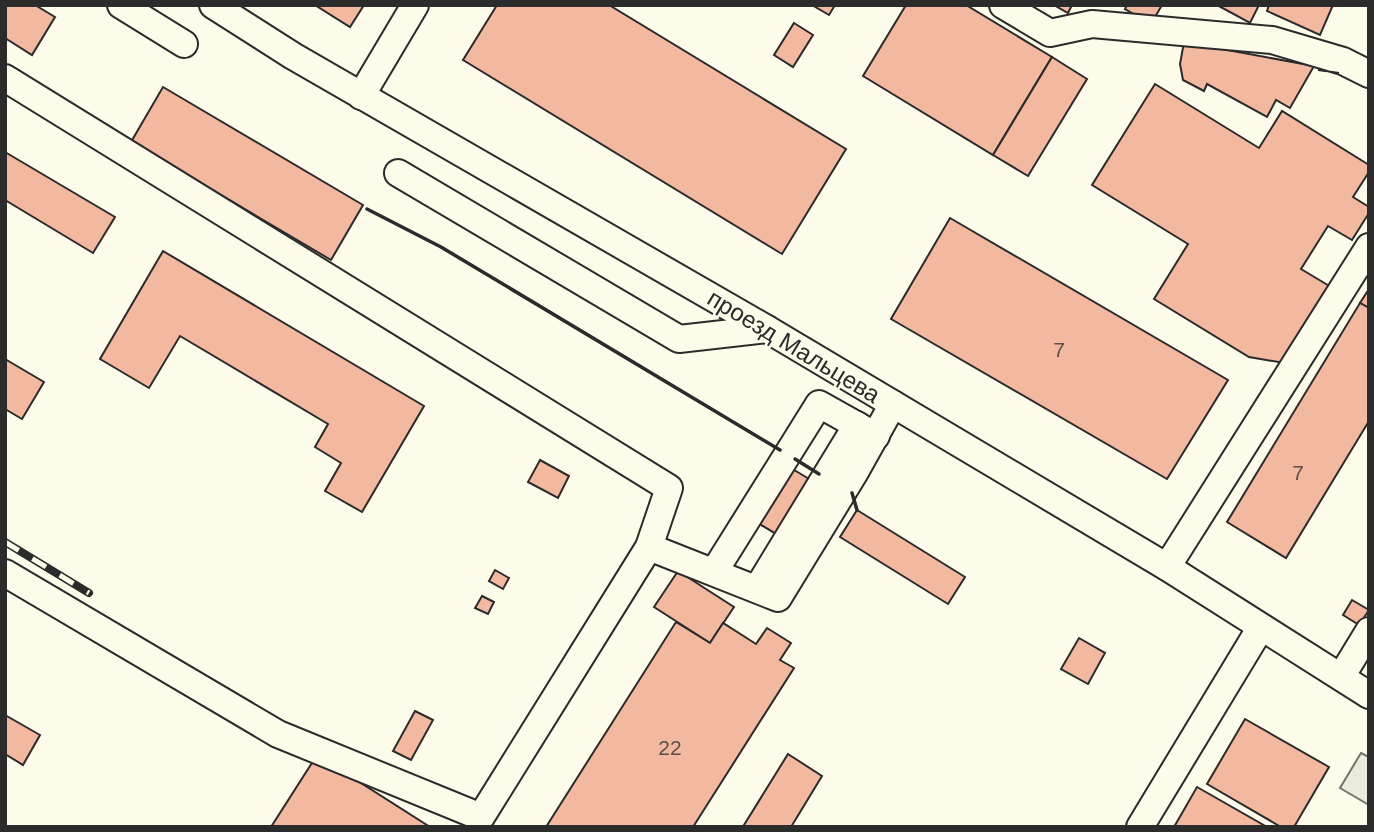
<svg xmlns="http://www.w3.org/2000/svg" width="1374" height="832" font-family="Arial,sans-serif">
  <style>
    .park { fill: #ecebdb; stroke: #74746e; stroke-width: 2 }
    .building { fill: #f2b8a0; stroke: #2b2b2b; stroke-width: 2 }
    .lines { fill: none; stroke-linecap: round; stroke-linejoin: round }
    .minor-casing { stroke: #2b2b2b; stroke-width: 30 }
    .minor { stroke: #fdfbea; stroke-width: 26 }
    .rail-casing { stroke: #2b2b2b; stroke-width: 8 }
    .rail { stroke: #fdfbea; stroke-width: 5; stroke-dasharray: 16; stroke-linecap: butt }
    .fence { stroke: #2b2b2b; stroke-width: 2; stroke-dasharray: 9 3.5; stroke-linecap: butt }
    .wall { stroke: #2b2b2b; stroke-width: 3.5 }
    .labels { text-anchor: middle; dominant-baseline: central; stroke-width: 5; stroke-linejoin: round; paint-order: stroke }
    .number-label { font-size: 21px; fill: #5d4e48 }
    .street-label { font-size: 24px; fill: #2b2b2b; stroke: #fdfbea }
  </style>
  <rect width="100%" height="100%" fill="#fdfbea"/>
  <polygon class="park" points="1361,753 1369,757 1369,805 1340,788"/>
  <g class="building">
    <polygon points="5,5 35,5 55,17 32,55 5,38"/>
    <polygon points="315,5 364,5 350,27"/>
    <polygon points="497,5 609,5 846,149 782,254 463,60"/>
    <polygon points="812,5 835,5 829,15"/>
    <polygon points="906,5 966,5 1052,57 993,155 863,76"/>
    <polygon points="1054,5 1072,5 1068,13"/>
    <polygon points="1127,5 1162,5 1151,24 1125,9"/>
    <polygon points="1217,5 1259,5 1250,23"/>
    <polygon points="1269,5 1333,5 1320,35 1267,11"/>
    <polygon points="794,23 813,35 793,67 774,55"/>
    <polygon points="1184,42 1314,66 1290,108 1276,100 1267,117 1207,84 1204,91 1183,80 1180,64"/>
    <polygon points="1052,57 1087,79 1028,176 993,155"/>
    <polygon points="1155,84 1259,148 1282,111 1369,165 1369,172 1353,197 1369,207 1369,213 1352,240 1328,226 1301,269 1331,287 1284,363 1249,357 1154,299 1188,244 1092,185"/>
    <polygon points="163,87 363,205 331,260 131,142"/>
    <polygon points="5,152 115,217 93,253 5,200"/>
    <polygon points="950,218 1228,380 1167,479 891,319"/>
    <polygon points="163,251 424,406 362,512 325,491 341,463 315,447 328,424 180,336 149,388 100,359"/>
    <polygon points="1369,289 1369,308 1360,303"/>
    <polygon points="1360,303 1369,308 1369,421 1286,558 1227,522"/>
    <polygon points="5,359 44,382 22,419 5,409"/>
    <polygon points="774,458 831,492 798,547 741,513"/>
    <polygon points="540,460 569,476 558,498 528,482"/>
    <polygon points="857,510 965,577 948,604 840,537"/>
    <polygon points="495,570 509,578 503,589 489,581"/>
    <polygon points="678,571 734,607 710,643 654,607"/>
    <polygon points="482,596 494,602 488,614 475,608"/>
    <polygon points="1352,600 1369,610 1359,625 1343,615"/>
    <polygon points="676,622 710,643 723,623 756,644 767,628 791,643 780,660 794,668 693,827 546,827"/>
    <polygon points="1079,638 1105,653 1088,684 1061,669"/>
    <polygon points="415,711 433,720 411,760 393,751"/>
    <polygon points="5,715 40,735 23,765 5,754"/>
    <polygon points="1245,719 1329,767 1294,827 1281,827 1207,784"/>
    <polygon points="788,754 822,776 791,827 747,827 744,825"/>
    <polygon points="317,755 430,827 271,827"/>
    <polygon points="1197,787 1267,827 1174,827"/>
  </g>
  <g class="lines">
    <g class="minor-casing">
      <g id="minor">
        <polyline points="121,5 184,44"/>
        <polyline points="213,5 293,56 767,329 1167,567 1369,695"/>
        <polyline points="1003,5 1050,33 1092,24 1272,40 1343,61 1369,74"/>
        <polyline points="5,78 669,488 649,547"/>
        <polyline points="361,96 415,5"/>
        <polyline points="398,173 679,339 767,329"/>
        <polyline points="1167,567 1369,247"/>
        <polyline points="714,572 819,404 876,436"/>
        <polyline points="5,573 278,734 481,817 649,547 778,598 855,472 893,404"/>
        <polyline points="757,589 857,425"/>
        <polyline points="1341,677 1369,631"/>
        <polyline points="1140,827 1261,627"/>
      </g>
    </g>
    <use href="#minor" class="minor"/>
    <g class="rail-casing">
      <polyline id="rail" points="5,542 89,593"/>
    </g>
    <use href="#rail" class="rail"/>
    <polyline class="fence" points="1318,70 1339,73"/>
    <g class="wall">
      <polyline points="367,209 441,247 780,450"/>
      <polyline points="795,459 819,474"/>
      <polyline points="852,493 857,510"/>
    </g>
  </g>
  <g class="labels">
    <g class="number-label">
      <text x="1059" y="349">7</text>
      <text x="1298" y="472">7</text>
      <text x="670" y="747">22</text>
    </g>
    <g class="street-label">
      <text transform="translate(794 346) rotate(31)">проезд Мальцева</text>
    </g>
  </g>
  <rect width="1374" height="832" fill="none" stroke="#2b2b2b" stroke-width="14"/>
</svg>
